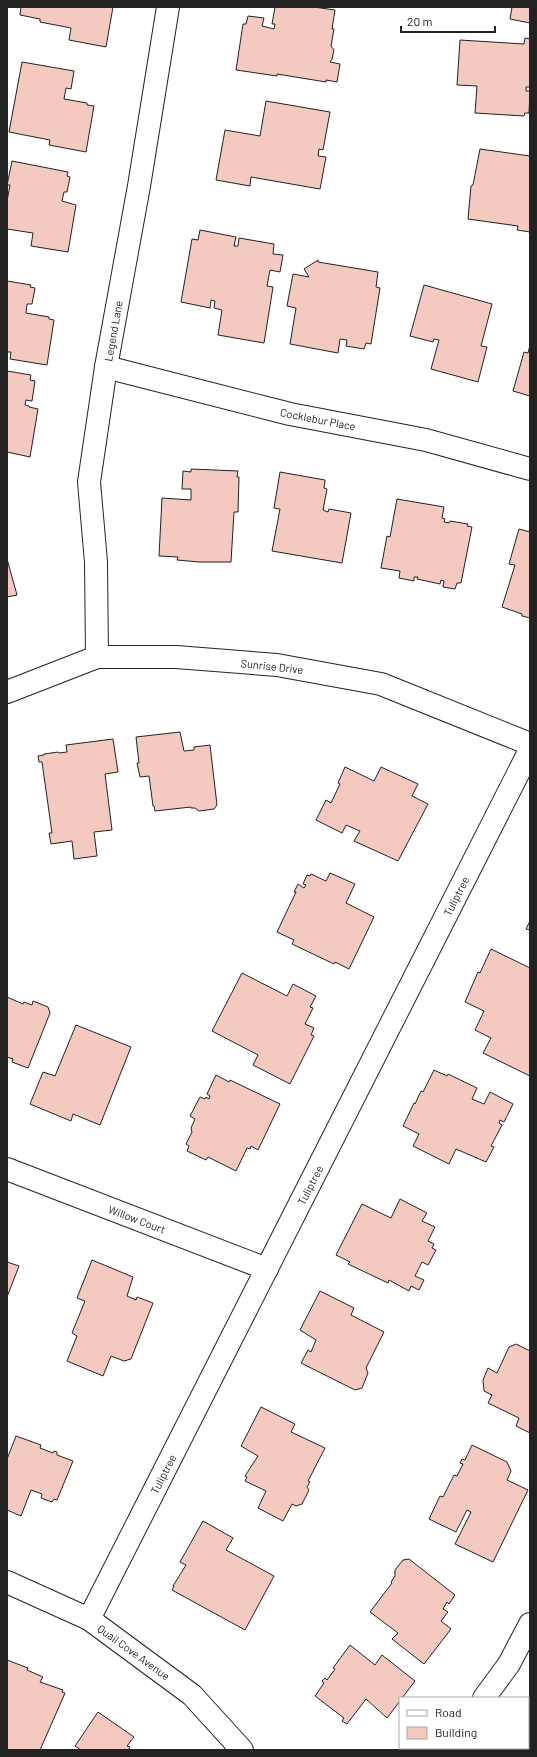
<svg xmlns="http://www.w3.org/2000/svg" width="537" height="1757" font-family="Barlow,sans-serif">
  <style>
    .building { fill: #f3c9c0; stroke: #222 }
    .lines { fill: none; stroke-linecap: round; stroke-linejoin: round }
    .minor-casing { stroke: #222; stroke-width: 24 }
    .minor { stroke: #fff; stroke-width: 22 }
    .labels { text-anchor: middle; dominant-baseline: central; stroke-width: 3; stroke-linejoin: round; paint-order: stroke }
    .street-label { font-size: 11px; fill: #222; stroke: #fff }
  </style>
  <rect width="100%" height="100%" fill="#fff"/>
  <g class="building">
    <polygon points="21,7 113,7 106,47 69,40 71,28 40,22 40,19 20,15"/>
    <polygon points="275,7 314,7 335,10 332,29 334,29 331,46 334,50 332,59 330,62 340,64 337,82 326,80 326,82 277,74 277,76 236,70 243,24 246,24 248,16 264,18 262,26 274,29 275,24 272,24"/>
    <polygon points="512,7 530,7 530,23 510,19"/>
    <polygon points="525,38 530,39 530,87 526,87 526,91 530,91 529,113 525,113 524,116 475,113 477,86 457,85 460,40 524,44"/>
    <polygon points="22,62 74,71 71,89 66,88 64,99 87,103 87,105 94,106 86,152 49,145 50,140 9,132"/>
    <polygon points="266,101 330,112 323,150 319,149 318,156 326,157 320,189 251,177 250,186 216,180 225,130 260,136"/>
    <polygon points="480,149 530,156 530,232 517,230 518,226 468,219 471,186 473,185"/>
    <polygon points="12,161 68,172 67,176 70,177 67,192 64,192 62,201 76,205 68,252 31,246 33,233 7,229 7,201 10,185 7,185"/>
    <polygon points="200,230 236,237 234,246 238,246 239,238 274,244 273,254 283,255 280,272 270,270 267,286 273,287 264,343 218,335 222,310 214,308 215,301 211,300 210,308 181,302 192,239 198,240"/>
    <polygon points="318,260 318,262 378,272 376,287 380,288 371,344 366,343 364,349 346,346 347,340 340,339 338,353 290,344 296,308 287,306 293,274 309,277 304,269"/>
    <polygon points="7,281 31,285 30,287 35,288 32,304 27,304 26,313 49,317 49,319 54,320 47,365 10,359 11,352 7,352"/>
    <polygon points="424,285 492,304 481,346 487,347 478,382 431,369 439,340 434,339 433,342 410,336"/>
    <polygon points="530,345 530,396 513,391 524,352 528,353"/>
    <polygon points="7,371 31,375 30,380 35,381 32,401 26,400 25,405 29,406 29,407 38,409 30,457 7,452"/>
    <polygon points="191,469 238,471 237,477 239,477 238,512 234,512 231,562 199,562 177,560 178,557 159,556 162,498 191,500 191,489 182,489 183,471 191,472"/>
    <polygon points="280,472 325,480 324,488 327,489 323,510 328,512 329,509 351,513 342,563 272,551 280,509 274,508"/>
    <polygon points="397,499 444,507 442,518 445,519 444,522 449,523 450,521 468,524 467,526 472,527 461,583 457,583 455,589 443,587 444,581 441,580 440,584 417,579 418,577 414,577 414,581 399,578 400,571 381,568 387,536 390,537"/>
    <polygon points="519,529 530,532 530,618 522,616 522,614 502,607 515,565 509,564"/>
    <polygon points="7,559 17,595 7,597"/>
    <polygon points="180,732 184,751 194,750 194,747 210,745 217,805 214,809 199,811 195,808 191,808 191,807 155,811 154,806 153,806 149,776 140,777 137,763 139,763 136,737"/>
    <polygon points="113,739 118,772 105,774 112,830 94,832 97,856 74,859 72,841 51,844 49,833 52,833 42,762 39,762 38,756 44,755 44,754 58,752 59,753 67,752 66,745"/>
    <polygon points="345,767 374,781 381,767 418,784 412,796 428,804 398,861 354,841 360,831 346,825 342,833 316,820 326,800 331,803 340,784 338,783"/>
    <polygon points="330,873 355,884 346,903 374,917 349,969 335,962 334,964 292,944 294,940 277,932 296,892 294,892 298,884 304,888 306,885 303,884 307,875 310,876 311,874 326,881"/>
    <polygon points="530,921 530,930 526,929"/>
    <polygon points="491,949 530,968 530,1076 483,1053 491,1038 475,1030 484,1011 465,1002 478,972 480,973"/>
    <polygon points="242,973 287,996 293,984 316,996 310,1007 313,1008 305,1024 314,1028 311,1035 314,1036 290,1084 253,1065 258,1055 212,1031"/>
    <polygon points="7,997 23,1004 24,1002 32,1005 33,1001 48,1007 50,1013 28,1068 12,1062 13,1059 7,1057"/>
    <polygon points="76,1025 131,1047 100,1125 73,1114 71,1121 30,1104 43,1072 55,1076"/>
    <polygon points="434,1070 447,1076 448,1074 477,1088 472,1099 484,1104 490,1092 513,1104 504,1122 500,1120 499,1123 502,1125 491,1146 494,1147 486,1162 456,1149 449,1164 413,1146 419,1134 403,1126 414,1103 415,1104 421,1091 423,1092"/>
    <polygon points="216,1075 229,1082 230,1080 280,1104 258,1150 251,1146 250,1149 247,1148 236,1171 208,1157 206,1160 187,1151 189,1146 186,1144 192,1132 191,1128 195,1119 190,1116 200,1097 205,1099 206,1097 209,1099 210,1096 207,1094"/>
    <polygon points="400,1199 427,1213 422,1221 435,1227 428,1241 434,1244 432,1248 436,1250 428,1265 422,1262 415,1276 424,1280 419,1290 411,1286 409,1291 389,1280 388,1283 348,1264 350,1262 336,1255 362,1204 391,1218"/>
    <polygon points="92,1260 133,1277 127,1296 136,1300 137,1297 153,1303 131,1359 124,1361 111,1356 103,1376 67,1361 77,1336 72,1333 85,1301 77,1298"/>
    <polygon points="7,1262 19,1266 7,1297"/>
    <polygon points="320,1291 354,1308 351,1315 384,1332 366,1368 368,1373 362,1388 355,1390 301,1363 308,1350 311,1352 316,1340 300,1330"/>
    <polygon points="516,1344 530,1351 530,1433 516,1426 519,1418 488,1403 492,1395 484,1391 483,1380 488,1368 497,1373 509,1347"/>
    <polygon points="261,1407 295,1424 291,1432 325,1448 308,1481 310,1482 307,1487 309,1490 302,1504 296,1506 292,1504 283,1521 258,1508 266,1491 245,1481 247,1477 245,1476 258,1456 241,1446"/>
    <polygon points="16,1436 41,1445 40,1448 53,1453 54,1451 57,1452 57,1455 73,1461 57,1500 54,1499 52,1502 41,1498 42,1494 31,1490 21,1516 7,1510 7,1459"/>
    <polygon points="472,1445 507,1462 511,1471 507,1480 528,1490 493,1562 455,1544 471,1512 467,1510 456,1532 429,1519 440,1496 443,1497 454,1475 457,1476 463,1464 460,1463 462,1459 465,1460"/>
    <polygon points="203,1521 233,1538 226,1550 274,1576 245,1630 172,1590 174,1586 173,1586 186,1565 180,1562"/>
    <polygon points="409,1559 455,1595 449,1604 447,1602 443,1609 448,1612 441,1621 451,1629 424,1664 392,1639 398,1633 370,1612 392,1583 391,1582 395,1576 395,1570 403,1560"/>
    <polygon points="350,1645 375,1665 382,1655 415,1681 402,1698 400,1698 400,1701 387,1718 366,1699 347,1724 342,1721 344,1718 315,1696 324,1683 322,1681 325,1678 327,1680 335,1669 333,1668"/>
    <polygon points="7,1660 28,1668 27,1670 43,1677 40,1682 63,1690 62,1692 65,1693 40,1750 7,1750"/>
    <polygon points="98,1712 134,1737 127,1746 130,1747 128,1750 81,1750 75,1746"/>
  </g>
  <g class="lines">
    <g class="minor-casing">
      <g id="minor">
        <polyline points="106,367 290,414 426,440 530,469"/>
        <polyline points="97,657 96,562 89,482 106,367 139,186 168,7"/>
        <polyline points="7,692 97,657 176,657 277,665 381,684 530,744"/>
        <polyline points="7,1169 267,1269"/>
        <polyline points="7,1582 89,1619 192,1695 242,1750"/>
        <polyline points="89,1619 530,750"/>
        <polyline points="484,1698 509,1664 530,1624"/>
        <polyline points="445,1750 447,1748"/>
      </g>
    </g>
    <use href="#minor" class="minor"/>
  </g>
  <g class="labels">
    <g class="street-label">
      <text transform="translate(113 331) rotate(-80)">Legend Lane</text>
      <text transform="translate(318 419) rotate(11)">Cocklebur Place</text>
      <text transform="translate(272 666) rotate(6)">Sunrise Drive</text>
      <text transform="translate(456 896) rotate(-63)">Tuliptree</text>
      <text transform="translate(310 1185) rotate(-63)">Tuliptree</text>
      <text transform="translate(137 1219) rotate(21)">Willow Court</text>
      <text transform="translate(163 1474) rotate(-63)">Tuliptree</text>
      <text transform="translate(134 1652) rotate(36)">Quail Cove Avenue</text>
    </g>
  </g>
  <rect width="537" height="1757" fill="none" stroke="#222222" stroke-width="16"/>
  <rect x="399" y="1697" width="130" height="52" fill="#ffffff" stroke="#a7a7a7"/>
  <rect x="407" y="1710" width="20" height="6" fill="#ffffff" stroke="#a7a7a7"/>
  <text x="435" y="1717" font-size="12" fill="#222222">Road</text>
  <rect x="407" y="1727" width="20" height="12" fill="#f3c9c0" stroke="#a7a7a7"/>
  <text x="435" y="1737" font-size="12" fill="#222222">Building</text>
  <path d="M401 26v6h94v-6" fill="none" stroke="#222222" stroke-width="2"/>
  <text x="407" y="26" font-size="12" fill="#222222" stroke="#ffffff" stroke-width="3" paint-order="stroke">20 m</text>
</svg>
